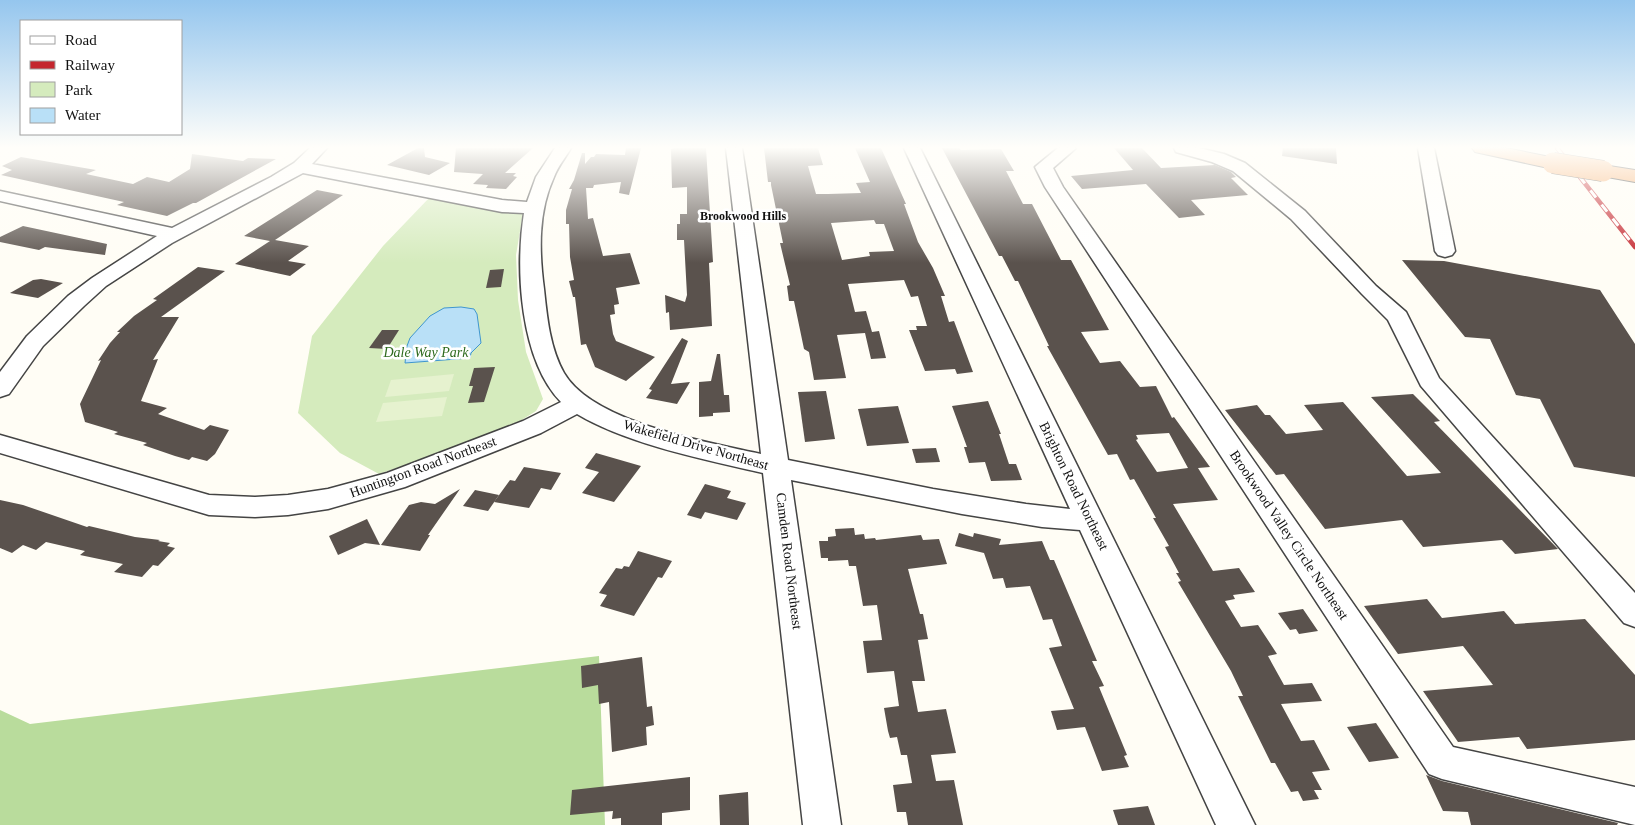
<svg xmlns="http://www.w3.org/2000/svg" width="1635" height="825" font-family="Georgia,serif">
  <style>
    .green { fill: #d5ebbd }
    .forest { fill: #b9dc9c }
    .pitch { fill: #e6f2cf }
    .water { fill: #b9e0f7; stroke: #3f96cf }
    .building { fill: #5a524d; fill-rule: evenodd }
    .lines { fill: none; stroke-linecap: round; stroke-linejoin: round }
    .minor-casing { stroke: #444; stroke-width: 3 }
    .highway-casing { stroke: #222; stroke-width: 2 }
    .minor { fill: #fff; fill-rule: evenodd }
    .highway { fill: #f5a25d; fill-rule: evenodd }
    .rail-casing { stroke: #c4262e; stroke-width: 4.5 }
    .rail { stroke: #fff; stroke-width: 3; stroke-dasharray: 9; stroke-linecap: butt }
    .highway-bridge-casing { stroke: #222; stroke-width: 22; stroke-linecap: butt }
    .highway-bridge { stroke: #f5a25d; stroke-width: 21 }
    .labels { text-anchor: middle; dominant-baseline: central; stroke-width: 5; stroke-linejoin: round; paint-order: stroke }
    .far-neighbourhood-label { font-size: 12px; font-weight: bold; fill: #111; stroke: #fff }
    .park-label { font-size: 14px; font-style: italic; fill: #2f6b1f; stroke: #fff }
    .street-label { font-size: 14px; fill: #111; stroke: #fff }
  </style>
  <rect width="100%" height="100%" fill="#fffdf5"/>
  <polygon class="green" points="429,198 523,213 516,255 518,300 526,352 543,399 536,411 520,421 445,451 379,474 340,453 298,413 312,336 383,246"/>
  <polygon class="forest" points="599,656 605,825 0,825 0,710 30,724"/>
  <g class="pitch">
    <polygon points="454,374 449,391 385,397 391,380"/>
    <polygon points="447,397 442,416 376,422 383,403"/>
  </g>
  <polygon class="water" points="461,307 474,309 477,314 481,343 471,353 470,358 405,363 407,346 410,338 430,316 444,308"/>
  <g class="building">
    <polygon points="418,148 424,148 425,157 450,163 429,175 387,165"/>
    <polygon points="456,148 533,148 505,173 516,173 513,176 517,177 506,189 486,188 488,185 473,184 483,174 454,172"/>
    <polygon points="626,148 641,148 629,195 619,193 621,182 594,185 593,188 586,188 588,219 593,218 603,256 630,253 640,284 616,288 619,304 614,305 615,314 610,315 613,334 616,341 655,357 626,381 595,367 586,344 581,345 575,297 573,297 569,281 574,280 570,257 569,224 566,224 566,210 572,189 569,189 574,180 582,153 585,153 585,164 591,157 594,157 596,154 625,155"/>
    <polygon points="674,148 706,148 713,262 709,263 712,326 670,330 669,312 666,313 665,295 685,302 687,295 684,240 677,240 677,224 680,224 680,214 687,214 687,187 672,188 671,149"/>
    <path d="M764,148H818L823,165L808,166L816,194H828L861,193L856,183L870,182L855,148H881L906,204H904L918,242L933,268L945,296H941L949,322L954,321L973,372L957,374L955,369L925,371L909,330H917L916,326H927L918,296L911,297L904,280L848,284L855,312L866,311L872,332L879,331L886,358L871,359L865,333L837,335L846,378L814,380L809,352L804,349L794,301H789L787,286L790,285L780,243H783L771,185V182H768ZM874,220L876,224H884L894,251L869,252L870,256L842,260L831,223Z"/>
    <path d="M942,148H959L961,150L1001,149L1014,171H1006L1023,204H1032L1061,260H1071L1109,330L1081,332L1100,363L1120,361L1140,387L1156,386L1172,418L1174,417L1210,467L1198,468L1218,500L1173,504L1213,571L1239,568L1255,592L1233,595L1235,599L1225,601L1241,627L1258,625L1277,654L1268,656L1284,685L1312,683L1322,701L1281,704L1301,741L1314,740L1330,770L1312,772L1322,790H1314L1319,799L1303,801L1298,791L1291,792L1275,763H1271L1238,696H1243L1231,671L1178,582L1181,581L1176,573H1179L1165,547L1169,546L1153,518H1156L1134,479L1130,480L1117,454L1108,455L1047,346H1049L1018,281H1015L1002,256H999ZM1169,433L1188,468L1157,472L1136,440L1138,439L1136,435Z"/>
    <polygon points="1114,148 1142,148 1161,168 1215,165 1231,172 1236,177 1231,178 1248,195 1191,200 1205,215 1179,218 1146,184 1082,189 1071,176 1133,170"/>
    <polygon points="1283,148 1336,148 1337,164 1282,156"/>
    <polygon points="192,154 243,161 248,158 276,159 196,203 193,203 167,216 117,205 124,202 1,175 12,170 2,166 21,157 96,170 86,174 133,184 147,177 169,182 190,169"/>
    <polygon points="317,190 343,195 275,240 309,246 288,261 306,264 290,276 235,264 270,241 244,236"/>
    <polygon points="23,226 107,244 105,255 45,247 39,250 0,242 0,237"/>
    <polygon points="1402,260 1444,261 1600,290 1635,344 1635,477 1574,467 1540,399 1516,395 1490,339 1465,337"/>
    <polygon points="198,267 225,271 161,317 179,317 153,360 158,359 141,401 167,408 158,414 204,430 210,425 229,430 215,454 207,461 192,457 189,460 175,456 143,445 147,443 114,434 118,432 85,422 80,404 101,360 98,361 110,343 120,332 117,332 134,316 157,300 153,299"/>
    <polygon points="504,269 501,287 486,288 490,270"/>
    <polygon points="41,279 63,283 38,298 10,293 33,280"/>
    <polygon points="382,330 399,330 387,349 369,348"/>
    <polygon points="682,338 688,341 671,384 690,382 677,404 646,398 652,390 649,389"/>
    <polygon points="717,354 720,354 724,395 729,395 730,412 713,413 713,416 699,417 699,382 711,381"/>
    <polygon points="495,367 484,402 468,403 473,386 469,386 474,368"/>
    <polygon points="826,391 835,439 805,442 798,392"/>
    <polygon points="1413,394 1440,421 1434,422 1558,549 1515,554 1502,540 1423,547 1402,520 1325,529 1284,474 1276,475 1225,410 1257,405 1265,415 1270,415 1286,434 1323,430 1304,405 1343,402 1407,476 1441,473 1371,397"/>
    <polygon points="988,401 1001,434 999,434 1009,464 1016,464 1022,480 991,481 985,462 969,463 964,447 967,447 952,406"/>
    <polygon points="898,406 909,443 867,446 858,409"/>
    <polygon points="936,448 940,462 916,463 912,449"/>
    <polygon points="596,453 641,466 614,502 582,493 599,472 585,468"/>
    <polygon points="524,467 561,473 551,490 541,488 529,508 494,502 510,480 515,481"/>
    <polygon points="705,484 731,491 727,498 746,503 737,520 705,512 701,519 687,515"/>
    <polygon points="460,489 428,535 430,535 420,551 381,545 409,505 421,502 435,504"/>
    <polygon points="475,490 499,495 488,511 463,506"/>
    <polygon points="0,500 23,505 87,527 89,526 135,537 160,540 158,541 170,543 167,546 175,548 158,566 153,565 142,577 114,572 123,564 80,555 85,551 46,542 36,550 23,545 12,553 0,548"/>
    <polygon points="367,519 380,545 365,543 338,555 329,536"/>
    <polygon points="854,528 855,535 864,534 865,539 875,538 876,540 921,535 923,540 939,539 947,564 908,569 920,614 923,614 928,639 918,640 925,681 912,681 918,712 946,709 956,753 931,755 936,781 954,780 963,825 908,825 906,812 897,812 893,785 912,783 907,755 901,755 897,737 890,738 888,731 884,708 899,706 894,671 867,673 863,641 882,640 877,605 863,606 856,566 849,566 848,560 828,561 828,558 821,558 819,541 828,541 828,537 836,536 835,529"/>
    <polygon points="959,533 973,537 974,533 1001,539 999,545 1042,541 1050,560 1054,560 1097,661 1092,661 1104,686 1099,687 1127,755 1124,756 1129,767 1102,771 1085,727 1057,730 1051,711 1074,709 1049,648 1062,646 1052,619 1043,620 1030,586 1006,588 1003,578 993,579 984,553 955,546"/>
    <polygon points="638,551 672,561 662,578 658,577 634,616 600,606 607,595 599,593 616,568 622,569 624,566 629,567"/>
    <polygon points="1427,599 1442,618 1504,611 1515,624 1585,619 1635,675 1635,740 1527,749 1519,737 1458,742 1423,691 1493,685 1463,646 1398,654 1364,606"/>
    <polygon points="1303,609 1318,631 1299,634 1296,629 1290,630 1278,613"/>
    <polygon points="642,657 647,707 652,706 654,725 646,727 647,745 612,752 609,702 599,704 598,685 582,688 581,666"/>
    <polygon points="1376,723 1399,758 1369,762 1347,727"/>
    <polygon points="1426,775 1442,781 1618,823 1617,825 1471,825 1468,812 1443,811"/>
    <polygon points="690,777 690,810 662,813 662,825 621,825 621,818 612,819 613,811 570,815 572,790"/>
    <polygon points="748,792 749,825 720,825 719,795"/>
    <polygon points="1148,806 1155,825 1118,825 1113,810"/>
  </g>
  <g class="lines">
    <g class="minor-casing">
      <g id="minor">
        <path d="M310,148H327L312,164L502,200L527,202L536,177L555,148H571C566,157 558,166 554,177C538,212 539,251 544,289C547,318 550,348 564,373C593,423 708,442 761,454L726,148H742L788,460L933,489L1026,504L1070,509L904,148H920L1255,825H1216L1080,530L1042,527L962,514L791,480L841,825H803L763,473C706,460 627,444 577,414L541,433L405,487L328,509L288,515L255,517L209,515L0,453V435L209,495L255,497L288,495L328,489L387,473L523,421L561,402C520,360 515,269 524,213L502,212L303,173L172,243L106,286L84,306L43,346L9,394L0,397V372L27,336L68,296L92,278L157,236L0,201V191L172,228L271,177L294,163Z"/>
        <polygon points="1058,148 1076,148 1053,168 1063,187 1453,747 1635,787 1635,825 1442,779 1429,774 1045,187 1035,167"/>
        <polygon points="1174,148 1199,148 1224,154 1245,163 1305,211 1376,286 1406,312 1439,378 1635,593 1635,627 1624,623 1421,386 1388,320 1362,294 1291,219 1233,171 1212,162 1176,152"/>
        <polygon points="1418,148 1434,148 1455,251 1452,255 1445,257 1438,255 1435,251"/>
      </g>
    </g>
    <g class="highway-casing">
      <g id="highway">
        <polygon points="1472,148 1506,148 1560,159 1562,163 1560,167 1553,169 1475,152"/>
        <polygon points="1603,165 1635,170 1635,182 1596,175 1593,171 1596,167"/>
      </g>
    </g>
    <use href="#minor" class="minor"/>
    <use href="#highway" class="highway"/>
    <g class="rail-casing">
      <polyline id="rail" points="1557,148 1635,247"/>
    </g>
    <use href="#rail" class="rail"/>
    <g class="highway-bridge-casing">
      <polyline id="highway-bridge" points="1553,163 1603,171"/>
    </g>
    <use href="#highway-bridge" class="highway-bridge"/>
  </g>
  <linearGradient id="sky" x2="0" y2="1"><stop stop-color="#95c6ee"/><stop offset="0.56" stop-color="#fffefa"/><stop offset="1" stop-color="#fffefa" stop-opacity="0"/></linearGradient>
  <rect width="1635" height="263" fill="url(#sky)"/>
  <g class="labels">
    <g class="far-neighbourhood-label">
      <text x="743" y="216">Brookwood Hills</text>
    </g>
    <g class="park-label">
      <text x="426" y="352">Dale Way Park</text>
    </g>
    <g class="street-label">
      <text transform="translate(696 445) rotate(16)">Wakefield Drive Northeast</text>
      <text transform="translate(423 467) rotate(-20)">Huntington Road Northeast</text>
      <text transform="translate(1074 486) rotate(64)">Brighton Road Northeast</text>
      <text transform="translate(1289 535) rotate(56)">Brookwood Valley Circle Northeast</text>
      <text transform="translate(789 561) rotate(83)">Camden Road Northeast</text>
    </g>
  </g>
  <rect x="20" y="20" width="162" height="115" fill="#ffffff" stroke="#a0a0a0"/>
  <rect x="30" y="36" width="25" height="8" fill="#ffffff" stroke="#a0a0a0"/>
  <text x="65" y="45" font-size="15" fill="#111111">Road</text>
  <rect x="30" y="61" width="25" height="8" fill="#c4262e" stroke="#a0a0a0"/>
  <text x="65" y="70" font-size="15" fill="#111111">Railway</text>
  <rect x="30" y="82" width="25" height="15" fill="#d5ebbd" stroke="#a0a0a0"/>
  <text x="65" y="95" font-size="15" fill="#111111">Park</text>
  <rect x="30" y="108" width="25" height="15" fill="#b9e0f7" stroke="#a0a0a0"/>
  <text x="65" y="120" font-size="15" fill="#111111">Water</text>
</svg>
